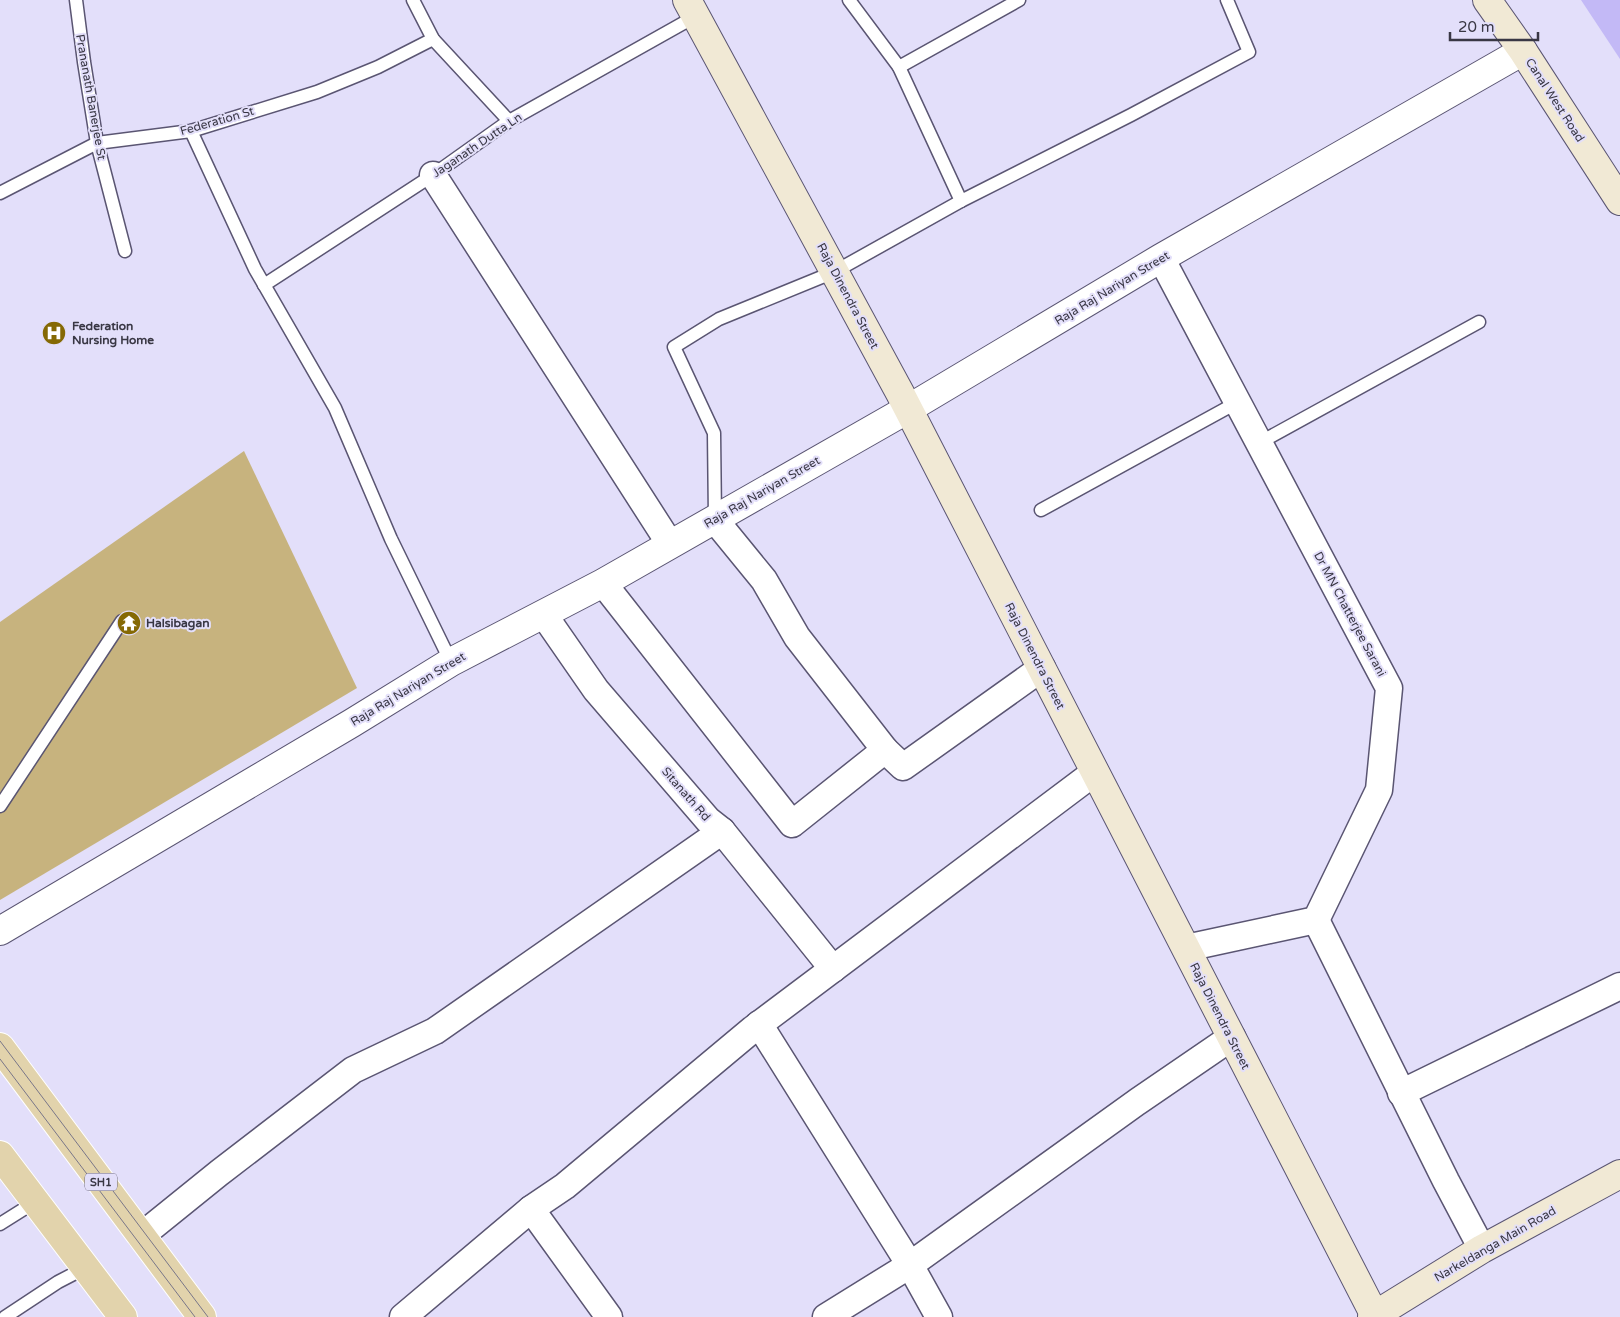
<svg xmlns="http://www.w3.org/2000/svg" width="1620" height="1317" font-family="'Varela Round',sans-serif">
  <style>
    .green { fill: #c7b37e }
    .water { fill: #c3b9f6 }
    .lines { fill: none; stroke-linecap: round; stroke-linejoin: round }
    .service-casing { stroke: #5a5572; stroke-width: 15 }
    .minor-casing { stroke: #5a5572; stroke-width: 29 }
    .tertiary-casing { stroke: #5a5572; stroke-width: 30 }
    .secondary-casing { stroke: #5a5572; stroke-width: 30 }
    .primary-casing { stroke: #fff; stroke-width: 30 }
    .service { stroke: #fff; stroke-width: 12 }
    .minor { stroke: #fff; stroke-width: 26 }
    .tertiary { stroke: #fff; stroke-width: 28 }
    .secondary { stroke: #f1e9d5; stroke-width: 28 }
    .primary { stroke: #e2d3ac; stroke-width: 28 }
    .tram { stroke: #797688; stroke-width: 1 }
    .labels { text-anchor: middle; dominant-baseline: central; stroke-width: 4; stroke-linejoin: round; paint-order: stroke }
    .shield { fill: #e3dffa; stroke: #6c697b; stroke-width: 1 }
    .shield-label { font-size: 11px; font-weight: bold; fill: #393744 }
    .street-label { font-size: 12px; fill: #393744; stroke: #e3dffa }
    .poi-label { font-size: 12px; font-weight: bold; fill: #393744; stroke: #e3dffa; text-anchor: start }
  </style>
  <rect width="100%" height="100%" fill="#e3dffa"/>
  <polygon class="green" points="244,451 357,688 0,900 0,622"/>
  <polygon class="water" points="1581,0 1620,0 1620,59"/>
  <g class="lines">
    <g class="service-casing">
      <g id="service">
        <polyline points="76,0 84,62 97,143 125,251"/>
        <polyline points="413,0 433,39 509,121"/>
        <polyline points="849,0 899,67 961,201"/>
        <polyline points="899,67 1019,0"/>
        <polyline points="191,131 255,269 335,408 391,539 451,662"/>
        <polyline points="0,193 97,143 191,131 317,92 378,67 433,39"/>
        <polyline points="264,285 433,175 509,121 696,16"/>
        <polyline points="1259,443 1479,322"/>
        <polyline points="1041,510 1238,402"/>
        <polyline points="715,519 714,433 674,347 719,319 834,272 961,201 1131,115 1249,52 1227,0"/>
        <polyline points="0,806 122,621"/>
        <polyline points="0,1224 35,1202"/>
        <polyline points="5,1317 58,1282 85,1268"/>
      </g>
    </g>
    <g class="minor-casing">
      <g id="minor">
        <polyline points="433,175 670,544"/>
        <polyline points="1161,258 1389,688 1379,790 1316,920 1186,948"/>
        <polyline points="603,583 792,824 885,750 797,637 764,580 715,520"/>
        <polyline points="544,615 596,690 708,820 722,831 833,969"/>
        <polyline points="885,750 903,767 1042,668"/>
        <polyline points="1316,920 1446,1181 1482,1249"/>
        <polyline points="759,1024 910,1265 939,1317"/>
        <polyline points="1401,1093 1620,986"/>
        <polyline points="531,1209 609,1317"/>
        <polyline points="141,1236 219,1173 353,1070 435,1031 722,831"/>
        <polyline points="403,1317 531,1209 565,1186 753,1029 1095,772"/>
        <polyline points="826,1317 910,1265 1137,1102 1232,1037"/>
      </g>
    </g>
    <g class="tertiary-casing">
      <polyline id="tertiary" points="0,931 352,723 451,662 603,583 908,409 1161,258 1523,51"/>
    </g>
    <g class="secondary-casing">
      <g id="secondary">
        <polyline points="687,0 900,393 1375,1316"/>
        <polyline points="1487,0 1523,51 1620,201"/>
        <polyline points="1372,1317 1482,1249 1620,1174"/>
      </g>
    </g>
    <g class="primary-casing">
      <g id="primary">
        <polyline points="0,1047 202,1317"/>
        <polyline points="0,1155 123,1317"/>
      </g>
    </g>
    <use href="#service" class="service"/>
    <use href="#minor" class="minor"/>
    <use href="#tertiary" class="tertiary"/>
    <use href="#secondary" class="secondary"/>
    <use href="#primary" class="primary"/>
    <g class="tram">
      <polyline points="0,1041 208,1317"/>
      <polyline points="0,1059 195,1317"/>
    </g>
  </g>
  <defs>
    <g id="hospital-disc" transform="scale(1.25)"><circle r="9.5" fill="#856904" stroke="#e3dffa"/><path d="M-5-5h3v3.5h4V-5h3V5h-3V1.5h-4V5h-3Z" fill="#fff"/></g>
    <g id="temple-disc" transform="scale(1.25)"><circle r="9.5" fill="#856904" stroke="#e3dffa"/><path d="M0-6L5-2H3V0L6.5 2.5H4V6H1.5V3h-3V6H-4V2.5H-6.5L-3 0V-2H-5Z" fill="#fff"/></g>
  </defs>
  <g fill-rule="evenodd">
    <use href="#hospital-disc" x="54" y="333"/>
    <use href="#temple-disc" x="129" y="623"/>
  </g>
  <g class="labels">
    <rect class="shield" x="85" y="1173.5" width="32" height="17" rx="4"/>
    <g class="shield-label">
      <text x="101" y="1182">SH1</text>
    </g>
    <g class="street-label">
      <text transform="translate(91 97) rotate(80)">Prananath Banerjee St</text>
      <text transform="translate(1555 100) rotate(57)">Canal West Road</text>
      <text transform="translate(217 121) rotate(-16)">Federation St</text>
      <text transform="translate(477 145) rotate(-34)">Jaganath Dutta Ln</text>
      <text transform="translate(1112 288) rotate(-31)">Raja Raj Nariyan Street</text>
      <text transform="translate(848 296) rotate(62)">Raja Dinendra Street</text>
      <text transform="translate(762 492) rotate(-30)">Raja Raj Nariyan Street</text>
      <text transform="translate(1350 614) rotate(62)">Dr MN Chatterjee Sarani</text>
      <text transform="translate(1035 656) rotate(63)">Raja Dinendra Street</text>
      <text transform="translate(408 689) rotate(-31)">Raja Raj Nariyan Street</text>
      <text transform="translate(686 794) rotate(49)">Sitanath Rd</text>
      <text transform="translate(1220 1016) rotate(63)">Raja Dinendra Street</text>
      <text transform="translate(1495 1244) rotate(-30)">Narkeldanga Main Road</text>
    </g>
    <g class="poi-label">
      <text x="72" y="326">Federation<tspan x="72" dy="14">Nursing Home</tspan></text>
      <text x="146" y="623">Halsibagan</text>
    </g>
  </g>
  <path d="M1450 32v8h88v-8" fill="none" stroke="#393744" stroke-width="2.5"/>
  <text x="1458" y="32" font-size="15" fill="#393744" stroke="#e3dffa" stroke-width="4" paint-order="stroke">20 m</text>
</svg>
